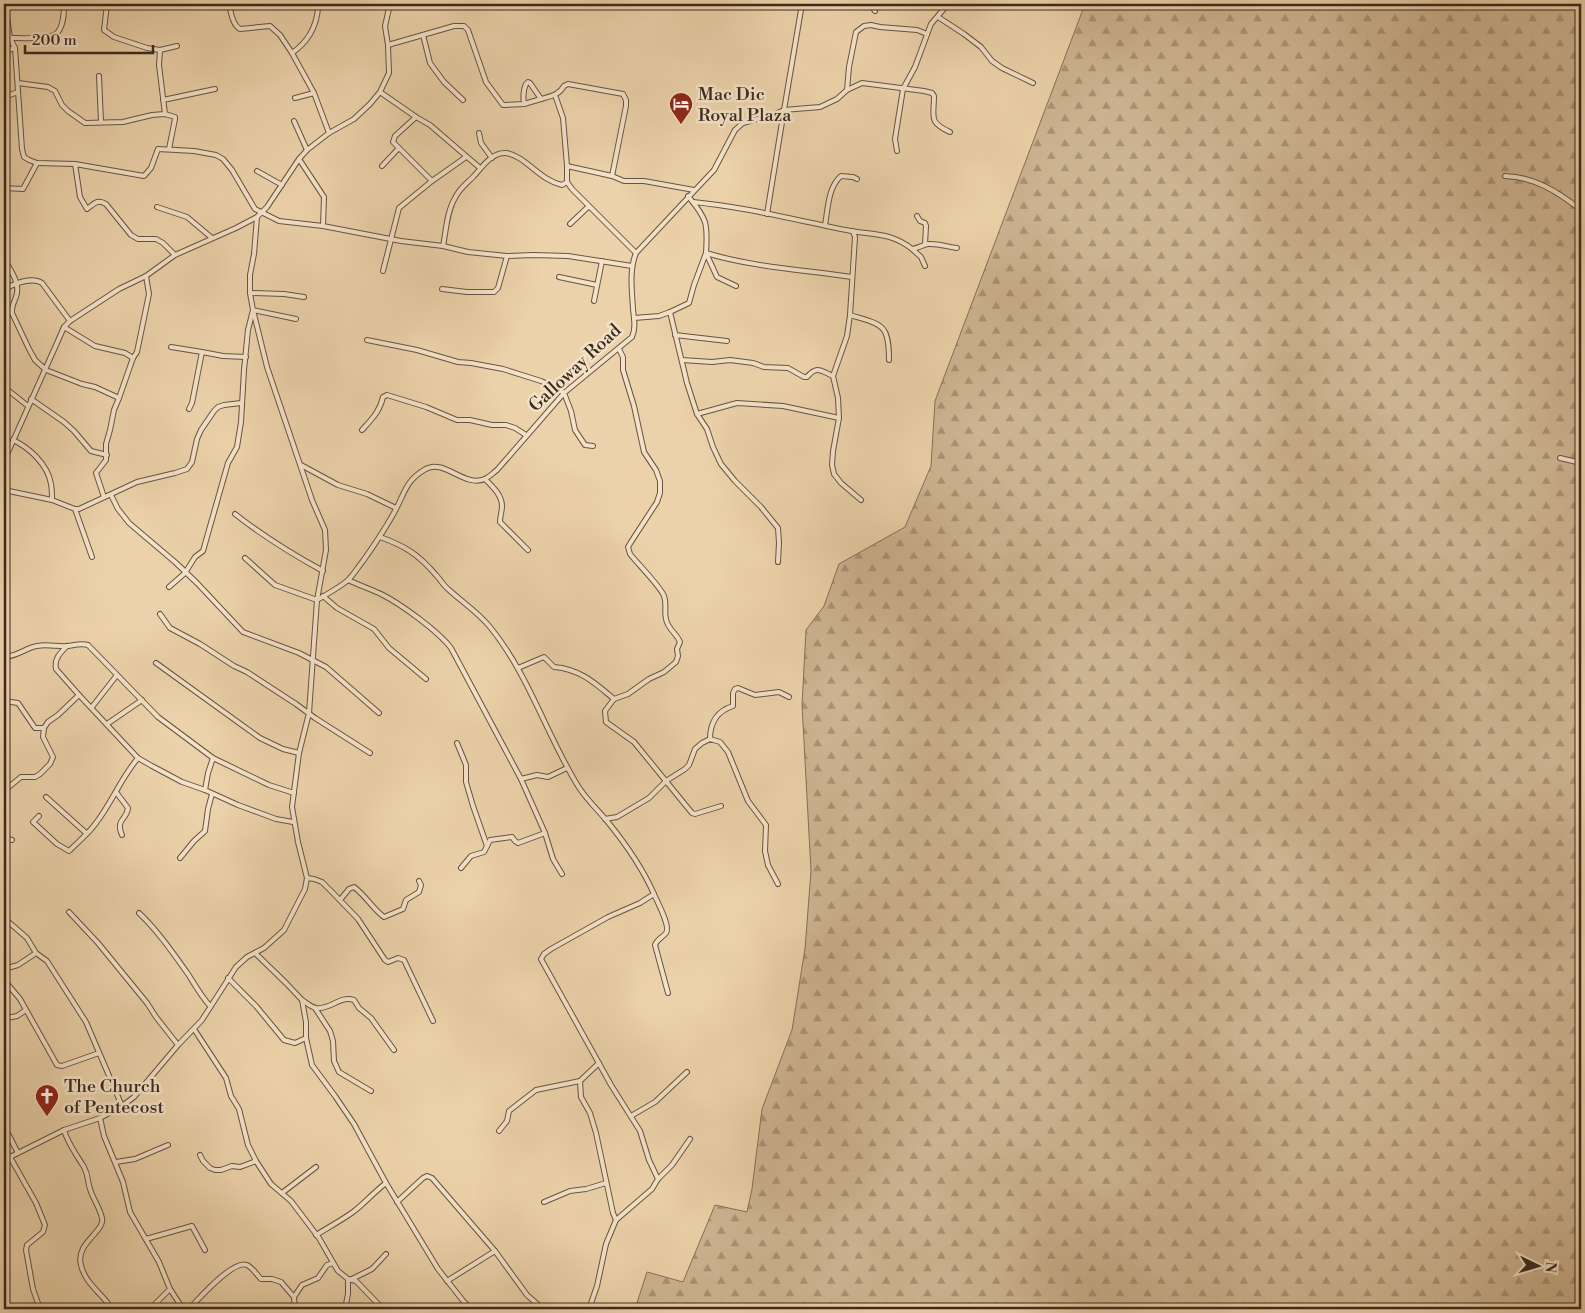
<svg xmlns="http://www.w3.org/2000/svg" width="1585" height="1313" font-family="'Libre Bodoni',serif">
  <style>
    .forest { fill: url(#forest-firs); stroke: #847058 }
    .lines { fill: none; stroke-linecap: round; stroke-linejoin: round }
    .street-casing { stroke: #675441; stroke-width: 6 }
    .street { stroke: #f3e2c8; stroke-width: 4 }
    .labels { text-anchor: middle; dominant-baseline: central; stroke-width: 5; stroke-linejoin: round; paint-order: stroke }
    .poi-label { font-size: 18px; fill: #3b2a1e; stroke: #f3e2c8; text-anchor: start }
    .street-label { font-size: 18px; fill: #3b2a1e; stroke: #f3e2c8 }
  </style>
  <defs>
    <pattern id="forest-firs" width="22" height="20" patternUnits="userSpaceOnUse" patternTransform="scale(1.25)"><rect width="22" height="20" fill="#ceb592"/><path d="M5 1l3.5 6h-7zM16 11l3.5 6h-7z" fill="#a89377"/></pattern>
  </defs>
  <rect width="100%" height="100%" fill="#ecd2aa"/>
  <filter id="stains"><feTurbulence type="fractalNoise" baseFrequency=".004" numOctaves="4"/><feColorMatrix values="0 0 0 0 .2 0 0 0 0 .09 0 0 0 0 .02 0 0 0 .5 -.17"/></filter>
  <radialGradient id="worn" r=".72"><stop offset=".6" stop-color="#630" stop-opacity="0"/><stop offset="1" stop-color="#630" stop-opacity=".3"/></radialGradient>
  <polygon class="forest" points="1085,4 1581,4 1581,1309 635,1309 647,1272 683,1282 715,1205 747,1212 752,1189 762,1109 792,1030 805,949 811,871 802,705 806,630 824,606 839,564 905,527 931,466 935,401"/>
  <g class="lines">
    <g class="street-casing">
      <g id="street">
        <polyline points="5,4 10,38 15,48 22,149 24,157 29,160 37,163 75,164 144,176 151,168 158,149 194,151 216,155 223,159 232,170 255,209 279,221 323,226 401,241 443,246 468,252 507,256 533,255 568,256 632,266"/>
        <polyline points="107,4 104,30 114,37 147,48 160,50 177,46"/>
        <path d="M229,4C231,12 232,24 240,29L270,26L280,35L292,53L314,93L329,133"/>
        <polyline points="870,4 875,11"/>
        <polyline points="938,17 964,34 981,47 992,61 1002,68 1033,83"/>
        <polyline points="423,35 430,63 444,82 463,100"/>
        <path d="M10,38C21,38 52,40 58,32C64,24 64,12 64,4"/>
        <path d="M388,45L454,26H464L468,30L486,82L503,105L524,104C523,97 523,90 526,84L528,82L530,83L541,99C551,96 559,95 564,86L568,84L623,94L626,100V106L612,176"/>
        <polyline points="160,50 159,65 165,114"/>
        <polyline points="4,51 15,48"/>
        <path d="M292,53C308,42 316,28 318,9"/>
        <polyline points="99,76 101,122"/>
        <polyline points="18,83 48,87 55,91 62,105 68,111 85,123 123,122 152,115 165,114 175,117 175,119 169,149"/>
        <polyline points="847,90 849,67 856,32 864,26 871,25 880,27 917,30 927,34"/>
        <polyline points="380,92 416,117 430,125 480,168"/>
        <polyline points="555,95 563,118 567,166"/>
        <polyline points="4,97 18,92"/>
        <polyline points="295,98 314,93"/>
        <polyline points="163,100 215,89"/>
        <polyline points="524,104 541,99"/>
        <polyline points="416,117 395,136 393,142 432,181"/>
        <polyline points="294,121 307,150"/>
        <polyline points="479,133 481,143 492,158"/>
        <polyline points="897,151 895,139 903,89 915,67 931,24 948,4"/>
        <polyline points="299,159 324,197 323,226"/>
        <path d="M75,164L80,197L87,209C95,203 97,199 106,204L131,235L138,239H156L163,243L175,255"/>
        <polyline points="382,166 398,149"/>
        <polyline points="257,171 282,185"/>
        <path d="M1505,176C1535,177 1558,192 1581,210"/>
        <polyline points="4,188 23,189 37,163"/>
        <path d="M688,196C707,219 708,223 706,253C753,267 804,270 852,277"/>
        <path d="M693,202C747,207 799,221 851,231C875,235 892,233 912,249C919,248 922,245 928,244C937,243 948,247 957,248"/>
        <polyline points="157,207 187,217 212,238"/>
        <path d="M767,214L784,110L820,107L837,99L847,90L862,83L924,91L932,93L934,96C934,117 928,122 950,132"/>
        <polyline points="917,216 920,221 925,223 926,226 925,244"/>
        <polyline points="570,224 588,207"/>
        <path d="M825,225C828,209 828,187 841,176L853,177L857,179"/>
        <polyline points="853,231 855,237 850,315 847,336 833,376 838,398 839,418 833,451 832,465 834,474 841,483 861,500"/>
        <path d="M443,246C446,231 447,211 455,198C459,189 466,184 473,177C481,169 491,152 506,153C526,156 539,180 562,185L567,182"/>
        <polyline points="912,249 921,257 925,266"/>
        <polyline points="636,253 572,189 567,182 567,166 612,176 624,181 644,181 694,190"/>
        <polyline points="706,253 717,277 736,286"/>
        <path d="M4,258C9,269 19,280 17,293C16,300 11,305 12,313L29,349L35,360L46,370L82,384L95,387L119,398L114,410L110,430L106,444V460L96,473L104,497"/>
        <polyline points="383,271 399,208 432,181 466,157"/>
        <polyline points="559,277 597,285"/>
        <path d="M4,289C14,284 31,276 42,283L70,321"/>
        <polyline points="442,289 467,292 494,292 498,288 507,256"/>
        <polyline points="250,293 284,294 304,297"/>
        <polyline points="594,301 602,261"/>
        <polyline points="670,312 689,303 694,285 706,253"/>
        <path d="M850,315C882,325 889,323 889,360"/>
        <polyline points="634,318 659,316 670,312 687,383 697,414 707,429 713,447 721,464 735,481 761,507 778,528 779,543 778,562"/>
        <polyline points="64,327 95,346 125,353 133,358"/>
        <polyline points="675,335 727,341"/>
        <polyline points="367,340 417,350 458,362 471,363 503,369 541,381 556,388 564,393 571,411 575,430 585,445 593,446"/>
        <polyline points="171,347 202,352"/>
        <path d="M682,360L712,362L730,360L753,363L764,367L788,368L804,377H807C817,365 821,371 833,376"/>
        <polyline points="4,387 28,406"/>
        <polyline points="119,398 133,358 137,352 149,294 146,276"/>
        <polyline points="31,399 64,422 74,431 91,451 107,455"/>
        <polyline points="189,409 192,403 202,352 223,356 246,357"/>
        <polyline points="697,414 737,403 783,406 839,418"/>
        <path d="M362,430C372,419 380,411 383,397L387,395L426,407L457,420H470L492,425H506L515,428L526,435"/>
        <path d="M13,440C30,448 48,465 51,484C52,489 52,495 52,500"/>
        <polyline points="1560,458 1581,463"/>
        <polyline points="4,461 57,343 64,327 70,321 119,289 146,276 175,255 236,228 257,217 267,207 299,159 307,150 329,133 354,119 370,104 380,92 389,73 388,45 385,26 390,4"/>
        <polyline points="301,465 338,485 367,494 396,508"/>
        <path d="M485,479C492,486 502,495 502,506C502,511 500,516 500,522L528,550"/>
        <polyline points="4,490 52,500 75,509 79,509 137,482 175,473 187,469 192,462 197,439 201,430 214,411 218,407 224,405 241,403"/>
        <polyline points="111,495 118,509 129,523 175,562 197,583 243,632 299,653 326,667 379,713"/>
        <polyline points="75,509 92,557"/>
        <path d="M235,514C263,536 292,554 323,571"/>
        <path d="M380,537C405,546 418,554 436,575C440,579 443,585 448,589C462,602 478,612 490,627C529,675 546,734 578,786C586,799 597,809 607,821C625,843 642,867 654,894L640,903L608,917L551,949L544,954L541,959L611,1085L640,1131L649,1160L658,1179"/>
        <path d="M245,558L275,585L317,600C324,596 345,584 349,579C354,574 358,567 363,561C375,544 386,528 396,509C405,492 406,481 424,470C444,457 463,488 485,479C489,477 493,473 497,470L564,393L632,337C636,328 634,319 633,309C632,291 629,270 636,253L714,170L735,130L743,123L775,114L784,110L802,4"/>
        <path d="M348,580C359,585 370,589 381,594C401,604 438,631 451,648L521,779L545,833L553,859L562,874"/>
        <polyline points="169,587 185,573 195,557 203,551 228,463 237,447 241,422 244,370 248,330 253,310 296,319"/>
        <polyline points="323,596 337,608 374,629 389,648 426,679"/>
        <polyline points="160,614 170,628 200,644 234,666 247,672 296,704 315,718 370,753"/>
        <path d="M67,646C60,653 54,659 56,669L79,695"/>
        <path d="M4,657C19,656 25,648 37,646C48,644 58,647 68,646C75,645 81,643 88,645L158,717L213,758L269,785L294,793"/>
        <polyline points="156,663 260,738 283,749 299,753"/>
        <path d="M518,668L544,657L554,667C580,669 595,683 614,699L628,694L649,679L664,672L676,662L678,656L677,649L680,642C677,634 667,628 666,619C664,612 667,604 664,596C661,587 637,563 630,554L628,547L631,542L657,502L660,493V481L656,470L644,452L634,406L623,370V357L619,349"/>
        <polyline points="614,699 605,711 606,722 634,742 692,813 695,814 721,806"/>
        <polyline points="4,701 18,703 35,728 44,728"/>
        <polyline points="92,707 117,675"/>
        <polyline points="107,724 142,700"/>
        <path d="M710,739C710,723 717,711 733,706V693L735,689L738,688L755,695L779,692L789,697"/>
        <polyline points="457,743 466,765 466,782 473,806 487,846"/>
        <polyline points="521,779 537,775 548,777 567,768"/>
        <polyline points="205,790 208,773 213,758"/>
        <polyline points="4,791 21,777 35,777 40,774 50,764 53,757 43,737 44,728 48,722 58,715 79,695 138,758 152,766 182,782 205,790 238,805 276,819 293,822"/>
        <path d="M116,792L128,808C127,820 115,819 122,835"/>
        <polyline points="46,797 86,833"/>
        <path d="M39,816L33,822L57,844L69,851C78,842 89,833 96,823C112,802 121,778 138,758"/>
        <polyline points="605,819 617,817 649,798 666,781 685,769 689,765 695,749 702,743 710,739 720,742 728,752 748,801 766,825 765,851 768,865 778,884"/>
        <polyline points="4,838 12,840"/>
        <polyline points="180,858 194,841 205,831 208,809 212,794"/>
        <polyline points="461,868 471,856 484,852 490,840 512,837 515,841 518,843 545,833"/>
        <polyline points="307,878 314,879 322,882 333,893 358,919 385,960 388,962 398,958 404,960 433,1021"/>
        <path d="M654,894C657,902 671,926 666,933C662,938 657,939 655,945L668,993"/>
        <path d="M340,900L349,889L354,887C366,896 373,909 384,917L403,909L406,900L419,892L421,885L419,881"/>
        <polyline points="69,912 98,943 147,1003 156,1017 178,1045"/>
        <path d="M139,913C158,931 173,953 188,974C195,985 201,996 210,1006"/>
        <polyline points="4,918 27,938 36,953 47,961 86,1022 122,1106"/>
        <polyline points="255,953 286,983 302,1000 306,1022 306,1038 312,1065 335,1096 354,1124 386,1183 438,1269 464,1302 472,1309"/>
        <polyline points="4,969 18,965 36,953"/>
        <polyline points="228,978 256,1006 284,1040 295,1043 306,1038"/>
        <polyline points="4,980 20,999 57,1065 62,1066 99,1053"/>
        <path d="M302,1000C307,1003 311,1007 316,1008C331,1010 340,995 354,1000L359,1008L371,1018L394,1050"/>
        <polyline points="315,1008 330,1031 333,1041 334,1061 339,1072 371,1091"/>
        <polyline points="4,1022 7,1018 17,1016 26,1010"/>
        <polyline points="194,1029 226,1078 231,1096 239,1109 248,1145 256,1161 271,1184 291,1201 319,1238 338,1271 348,1279 356,1281 383,1309"/>
        <polyline points="580,1081 581,1097 590,1113 596,1133 613,1213 616,1220"/>
        <polyline points="631,1116 655,1102 687,1072"/>
        <polyline points="100,1118 104,1136 123,1182 130,1212 159,1262 170,1289 183,1309"/>
        <polyline points="4,1126 18,1153"/>
        <path d="M64,1130C68,1144 76,1154 84,1167C89,1177 87,1180 90,1189C93,1199 100,1208 102,1218C105,1232 75,1243 81,1265C85,1284 103,1294 112,1309"/>
        <polyline points="499,1131 507,1121 509,1111 536,1090 580,1081 599,1063"/>
        <polyline points="200,1155 203,1161 210,1168 215,1170 221,1170 232,1166 240,1167 256,1161"/>
        <polyline points="10,1157 36,1203 45,1225 43,1232 27,1245 26,1250 33,1289 40,1309"/>
        <polyline points="4,1158 10,1157 64,1130 100,1118 122,1106 134,1097 178,1045 202,1020 236,967 247,957 264,948 284,930 305,889 307,878 298,842 292,807 299,753 309,713 317,600 326,550 325,530 312,500 267,367 253,310 250,293 250,275 254,254 257,217"/>
        <polyline points="116,1162 135,1159 168,1145"/>
        <polyline points="282,1193 316,1167"/>
        <polyline points="397,1202 423,1178 427,1176 432,1178 495,1251"/>
        <polyline points="544,1202 570,1191 586,1189 606,1183"/>
        <path d="M316,1235C329,1227 342,1220 353,1212C365,1203 374,1192 386,1183"/>
        <polyline points="146,1239 192,1226 205,1250"/>
        <polyline points="350,1280 372,1269 386,1254"/>
        <polyline points="447,1281 495,1251 527,1295 543,1309"/>
        <polyline points="294,1297 302,1285 318,1278 327,1265 333,1263"/>
        <polyline points="150,1309 170,1289"/>
        <path d="M189,1309C198,1300 233,1259 247,1265C252,1267 257,1275 261,1279H272L281,1282L294,1297L295,1309"/>
        <polyline points="345,1309 348,1294 348,1279"/>
        <polyline points="589,1309 597,1286 606,1244 616,1220 652,1189 658,1179 672,1165 690,1139"/>
      </g>
    </g>
    <use href="#street" class="street"/>
  </g>
  <defs>
    <g id="hotel-pin" transform="scale(1.25)"><path d="M0 17L-7.5 6A9.5 9.5 0 1 1 7.5 6Z" fill="#8f2418" stroke="#f3e2c8"/><path d="M-6-4.5h1.5V1H6V5H4.5V3h-9V5H-6ZM-4 0a1.8 1.8 0 1 1 3.6 0ZM.5 0V-2.5h3Q6-2.5 6 0Z" fill="#fff"/></g>
    <g id="church-pin" transform="scale(1.25)"><path d="M0 17L-7.5 6A9.5 9.5 0 1 1 7.5 6Z" fill="#8f2418" stroke="#f3e2c8"/><path d="M-1.2-6h2.4v3.5h3.3v2.4h-3.3V6h-2.4V-.1h-3.3v-2.4h3.3Z" fill="#fff"/></g>
  </defs>
  <g fill-rule="evenodd">
    <use href="#hotel-pin" x="681" y="104"/>
    <use href="#church-pin" x="47" y="1096"/>
  </g>
  <g class="labels">
    <g class="poi-label">
      <text x="698" y="94">Mac Dic<tspan x="698" dy="21">Royal Plaza</tspan></text>
      <text x="64" y="1086">The Church<tspan x="64" dy="21">of Pentecost</tspan></text>
    </g>
    <g class="street-label">
      <text transform="translate(575 368) rotate(-43)">Galloway Road</text>
    </g>
  </g>
  <rect width="1585" height="1313" fill="none" stroke="#ecd2aa" stroke-width="20"/>
  <rect x="5" y="5" width="1575" height="1303" fill="none" stroke="#3b2a1e" stroke-width="2.5"/>
  <rect x="10" y="10" width="1565" height="1293" fill="none" stroke="#3b2a1e"/>
  <g transform="translate(1538 1266) rotate(95)" stroke="#f3e2c8" stroke-width="4" paint-order="stroke">
  <path d="M0-4L9 19L0 12L-9 19Z" fill="#3b2a1e"/>
  <text y="-8" font-size="14" font-weight="bold" text-anchor="middle" fill="#3b2a1e">N</text>
  </g>
  <path d="M25 45v8h128v-8" fill="none" stroke="#3b2a1e" stroke-width="2.5"/>
  <text x="32" y="45" font-size="15" fill="#3b2a1e" stroke="#f3e2c8" stroke-width="4" paint-order="stroke">200 m</text>
  <rect width="100%" height="100%" filter="url(#stains)"/>
  <rect width="100%" height="100%" fill="url(#worn)"/>
</svg>
